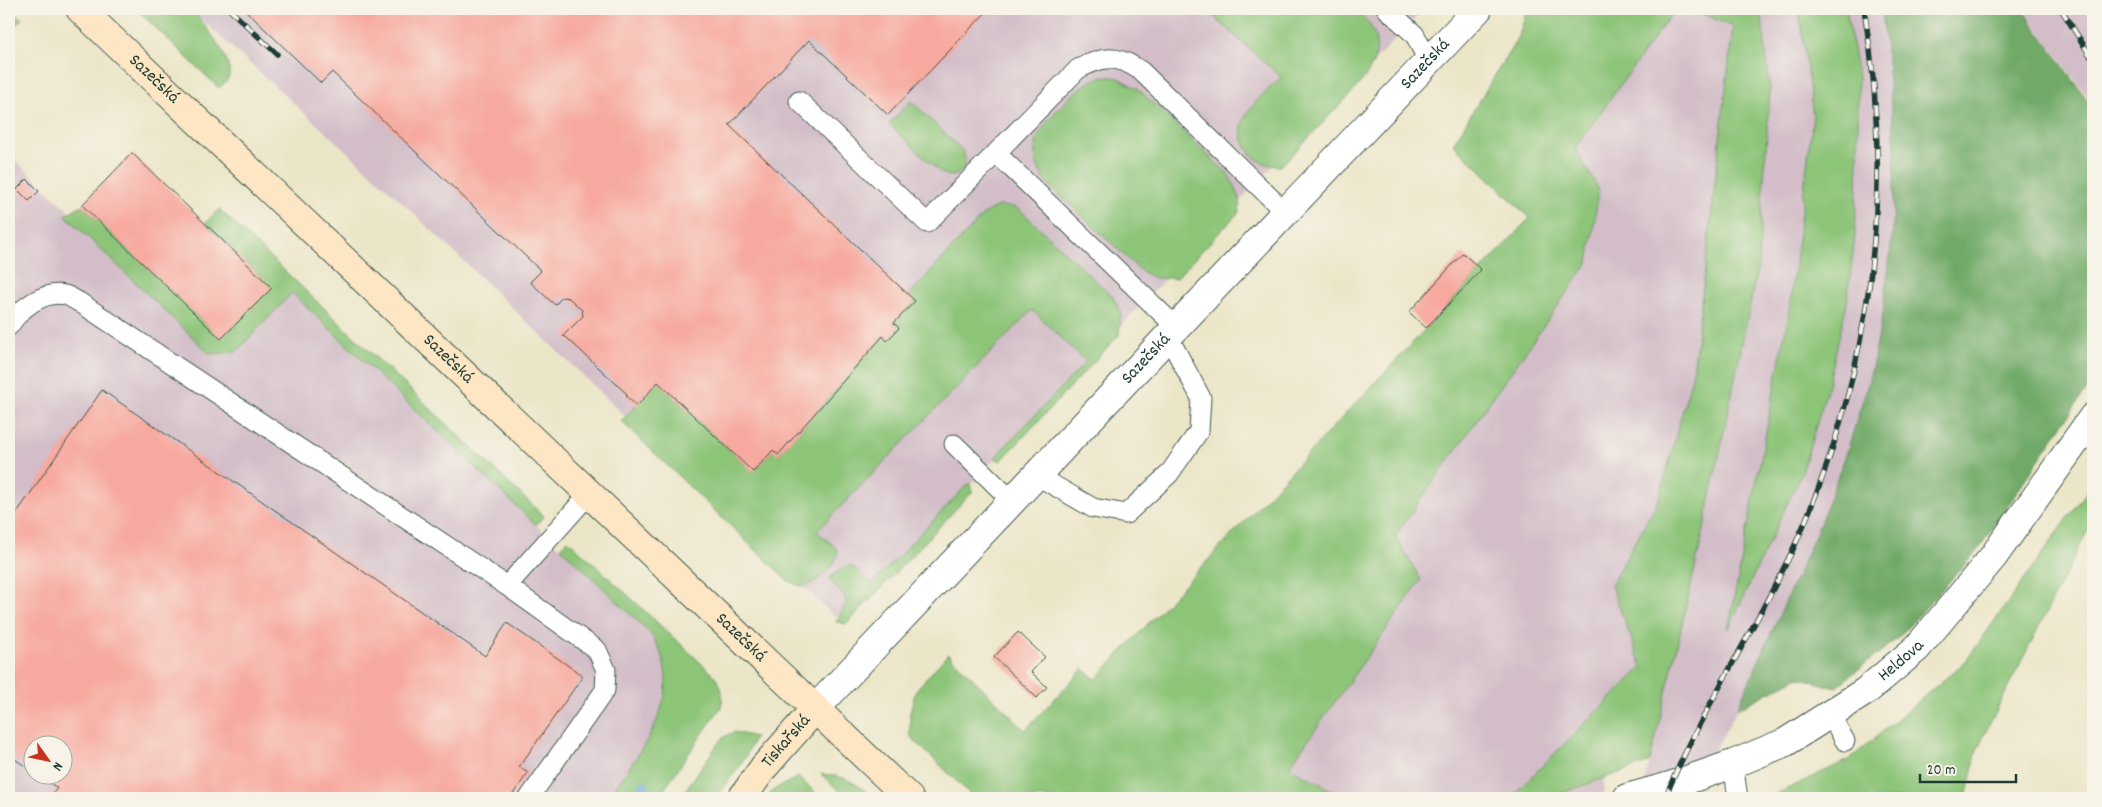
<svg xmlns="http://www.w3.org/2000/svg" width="2102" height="807" font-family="Dekko,sans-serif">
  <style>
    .industrial { fill: #d2bdc8; fill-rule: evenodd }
    .green { fill: #8cc478; stroke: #568056 }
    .forest { fill: #71aa68; stroke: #48744e }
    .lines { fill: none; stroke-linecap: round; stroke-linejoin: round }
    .stream { stroke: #6aa9dd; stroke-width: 10 }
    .building { fill: #f7a99f }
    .lane-casing { stroke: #3e564a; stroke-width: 21 }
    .street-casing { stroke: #3e564a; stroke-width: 30 }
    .secondary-casing { stroke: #3e564a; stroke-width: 30 }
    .lane { stroke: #fff; stroke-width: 19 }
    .street { stroke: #fff; stroke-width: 28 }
    .secondary { stroke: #fce6c4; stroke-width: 28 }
    .rail-casing { stroke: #1f3d34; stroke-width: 5.5 }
    .rail { stroke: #f7f3e8; stroke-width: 4; stroke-dasharray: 11; stroke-linecap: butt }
    .labels { text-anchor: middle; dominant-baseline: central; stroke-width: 4.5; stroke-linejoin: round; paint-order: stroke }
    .street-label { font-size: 18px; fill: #1f3d34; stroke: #f7f3e8 }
  </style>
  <rect width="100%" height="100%" fill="#f7f3e8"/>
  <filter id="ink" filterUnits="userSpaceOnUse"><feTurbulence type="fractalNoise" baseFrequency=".02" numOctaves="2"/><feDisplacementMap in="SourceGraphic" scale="10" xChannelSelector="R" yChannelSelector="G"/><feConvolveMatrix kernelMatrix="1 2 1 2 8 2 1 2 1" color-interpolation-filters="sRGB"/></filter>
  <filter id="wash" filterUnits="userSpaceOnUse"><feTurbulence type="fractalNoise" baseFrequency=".0096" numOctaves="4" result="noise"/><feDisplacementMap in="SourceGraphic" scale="20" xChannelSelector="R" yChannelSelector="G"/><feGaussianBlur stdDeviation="1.12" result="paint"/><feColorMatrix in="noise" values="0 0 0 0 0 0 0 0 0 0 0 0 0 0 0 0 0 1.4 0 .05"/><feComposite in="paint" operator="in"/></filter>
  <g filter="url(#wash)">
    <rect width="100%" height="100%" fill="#ece6c9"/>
    <g class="industrial">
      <polygon points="190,9 1424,9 1200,242 846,616 833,615 386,187"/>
      <polygon points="1675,9 1691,9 1733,27 1693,373 1659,499 1611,585 1642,667 1510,798 1346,798 1289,767 1421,580 1395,536 1588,263 1599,190 1575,148"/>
      <polygon points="1761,9 1799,9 1813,116 1789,312 1729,628 1802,472 1827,389 1847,303 1855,236 1858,161 1858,77 1846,9 1882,9 1895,146 1893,230 1883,314 1870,377 1847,452 1818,529 1737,709 1690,798 1639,798 1650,762 1770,89"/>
      <polygon points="2023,9 2093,9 2093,108 2088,98"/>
      <path d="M9,154L69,211L65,214L236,352L292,293L650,633L660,647L664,663L666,675L661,712L648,739L608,798H9ZM32,744H62V774H32Z"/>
      <polygon points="1604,778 1604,798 1548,798"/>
    </g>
    <g class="green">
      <polygon points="9,9 22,19 9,31"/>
      <path d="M136,9H190C202,20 233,59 229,76C228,81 223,84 219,88Z"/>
      <path d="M1205,9H1356C1399,49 1366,78 1335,110C1317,129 1299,148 1281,166C1269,166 1259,163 1251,154C1224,122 1262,97 1281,77Z"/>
      <polygon points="1527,9 1675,9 1575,148 1599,190 1588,263 1395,536 1421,580 1289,767 1346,798 974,798 910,736 910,712 916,690 948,654 1025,730 1083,669 1096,679 1530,218 1453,144 1519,36"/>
      <polygon points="1691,9 1761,9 1770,89 1758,266 1704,529 1650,762 1548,798 1510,798 1642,667 1611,585 1659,499 1693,373 1733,27"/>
      <polygon points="1799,9 1846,9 1858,77 1858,161 1855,236 1847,303 1827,389 1802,472 1728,630 1789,312 1813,116"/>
      <path d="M1103,76L1119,78L1139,90L1226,172C1235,185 1242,196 1239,212L1176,278H1155L1142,272L1048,184C1023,152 1037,131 1062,105C1075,92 1085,82 1103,76Z"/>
      <path d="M911,101L963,151C970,168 957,183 940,172L889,124Z"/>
      <polygon points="82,205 221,339 272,288 205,223 219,209 544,516 536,525 292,293 236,352 210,354 65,215"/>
      <path d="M999,206L1014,207L1021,211L1113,297L1121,314L1119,335L1001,461L994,458L1086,362L1032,310L817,531C822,537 833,543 837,550C842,561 814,586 804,586C799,586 793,583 788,581L621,421L658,382L753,472L773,450L778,455L883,336L888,340L899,328L894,323L915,302L909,295L984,214L991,209Z"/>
      <path d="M969,483L973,491L847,624L836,622L846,603L844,596L829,579C854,557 851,566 872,584Z"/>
      <polygon points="2093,483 2093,520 1977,749 1966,798 1768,798 1850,759 1966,661"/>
      <path d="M568,540L714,675C722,686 724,694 721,707L658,798H608C641,749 692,693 650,633L561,548Z"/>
      <polygon points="734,732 755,737 746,756 717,798 680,798 722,738"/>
      <path d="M821,774C844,775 857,783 874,798H847Z"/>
      <polygon points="798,777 821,798 766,798 775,789"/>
    </g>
    <polygon class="forest" points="1882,9 2022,9 2093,108 2093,380 1977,551 1898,638 1835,688 1799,677 1737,709 1818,529 1847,452 1870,377 1883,314 1893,230 1895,146"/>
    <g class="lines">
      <polyline class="stream" points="635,798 644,786"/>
    </g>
    <g id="blocks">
      <g class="building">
        <polygon points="244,9 989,9 888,115 809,40 729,125 915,301 894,323 899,328 887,341 883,336 778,455 773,450 753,472 658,382 637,406 626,396 628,395 566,337 563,336 583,316 582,310 569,298 562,297 555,305 530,282 541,271 332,72 321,83"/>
        <polygon points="132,153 272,288 221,339 82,205"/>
        <polygon points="27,179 39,191 29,201 17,189"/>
        <polygon points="1463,253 1481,270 1426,328 1409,312"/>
        <polygon points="102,390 485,656 507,623 583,676 519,767 528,773 510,798 50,798 57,788 37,774 62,774 62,744 32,744 32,771 9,755 9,524"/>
        <polygon points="1018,632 1045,657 1031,672 1047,687 1037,698 994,657"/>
      </g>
    </g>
  </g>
  <g filter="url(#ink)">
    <use href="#blocks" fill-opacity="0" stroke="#3e564a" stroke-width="1"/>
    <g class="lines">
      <g class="lane-casing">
        <g id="lane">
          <polyline points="1387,9 1415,35 1428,61"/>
          <polyline points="799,101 927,223 996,153"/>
          <path d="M9,326C20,309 43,290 65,295C69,296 75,300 79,302L507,586L597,650L606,670L605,690L529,798"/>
          <path d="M1176,327L996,153L1078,69C1103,56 1117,54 1141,71L1285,212"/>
          <polyline points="954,444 1012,501"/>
          <polyline points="1036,475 1093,508 1126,514 1169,474 1199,431 1201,398 1168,336"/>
          <polyline points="507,586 589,494"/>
          <polyline points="1830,714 1845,741"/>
          <polyline points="1733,764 1738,798"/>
        </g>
      </g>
      <g class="street-casing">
        <g id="street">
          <path id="s1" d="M815,709L1478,9"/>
          <path id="s2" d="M1627,798L1670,786L1733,764L1786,742L1866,691L1917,648L1993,557L2093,417"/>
        </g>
      </g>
      <g class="secondary-casing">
        <g id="secondary">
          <path id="s3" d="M80,9L909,798"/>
          <path id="s4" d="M742,798L764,767L815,709"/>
        </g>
      </g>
      <use href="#lane" class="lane"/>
      <use href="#street" class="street"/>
      <use href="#secondary" class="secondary"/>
      <g class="rail-casing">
        <g id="rail">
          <polyline points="229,9 277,54"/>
          <polyline points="2061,9 2093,60"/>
          <polyline points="2086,9 2093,21"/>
          <path d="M1665,798C1701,710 1755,631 1795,545C1871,377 1895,190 1864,9"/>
        </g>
      </g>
      <use href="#rail" class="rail"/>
    </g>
  </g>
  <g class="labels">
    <g class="street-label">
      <text stroke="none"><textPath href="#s1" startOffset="888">Sazečská</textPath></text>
      <text stroke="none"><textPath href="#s3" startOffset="102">Sazečská</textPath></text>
      <text stroke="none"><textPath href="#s3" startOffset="508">Sazečská</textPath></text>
      <text stroke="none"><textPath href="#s1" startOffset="482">Sazečská</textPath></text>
      <text stroke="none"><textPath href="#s3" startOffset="912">Sazečská</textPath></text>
      <text stroke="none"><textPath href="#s2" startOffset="310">Heldova</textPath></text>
      <text stroke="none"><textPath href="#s4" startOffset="72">Tiskařská</textPath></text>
    </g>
  </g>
  <rect width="2102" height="807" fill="none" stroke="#f7f3e8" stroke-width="30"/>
  <g transform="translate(48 760) rotate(123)"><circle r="24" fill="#f7f3e8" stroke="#a1aaa0"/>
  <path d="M0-4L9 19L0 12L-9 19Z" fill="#c8321e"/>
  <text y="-8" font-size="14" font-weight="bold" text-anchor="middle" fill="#1f3d34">N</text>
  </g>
  <path d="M1920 774v8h96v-8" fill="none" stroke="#1f3d34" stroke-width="2.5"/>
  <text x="1927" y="774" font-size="15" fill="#1f3d34" stroke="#f7f3e8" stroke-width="4" paint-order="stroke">20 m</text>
</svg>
